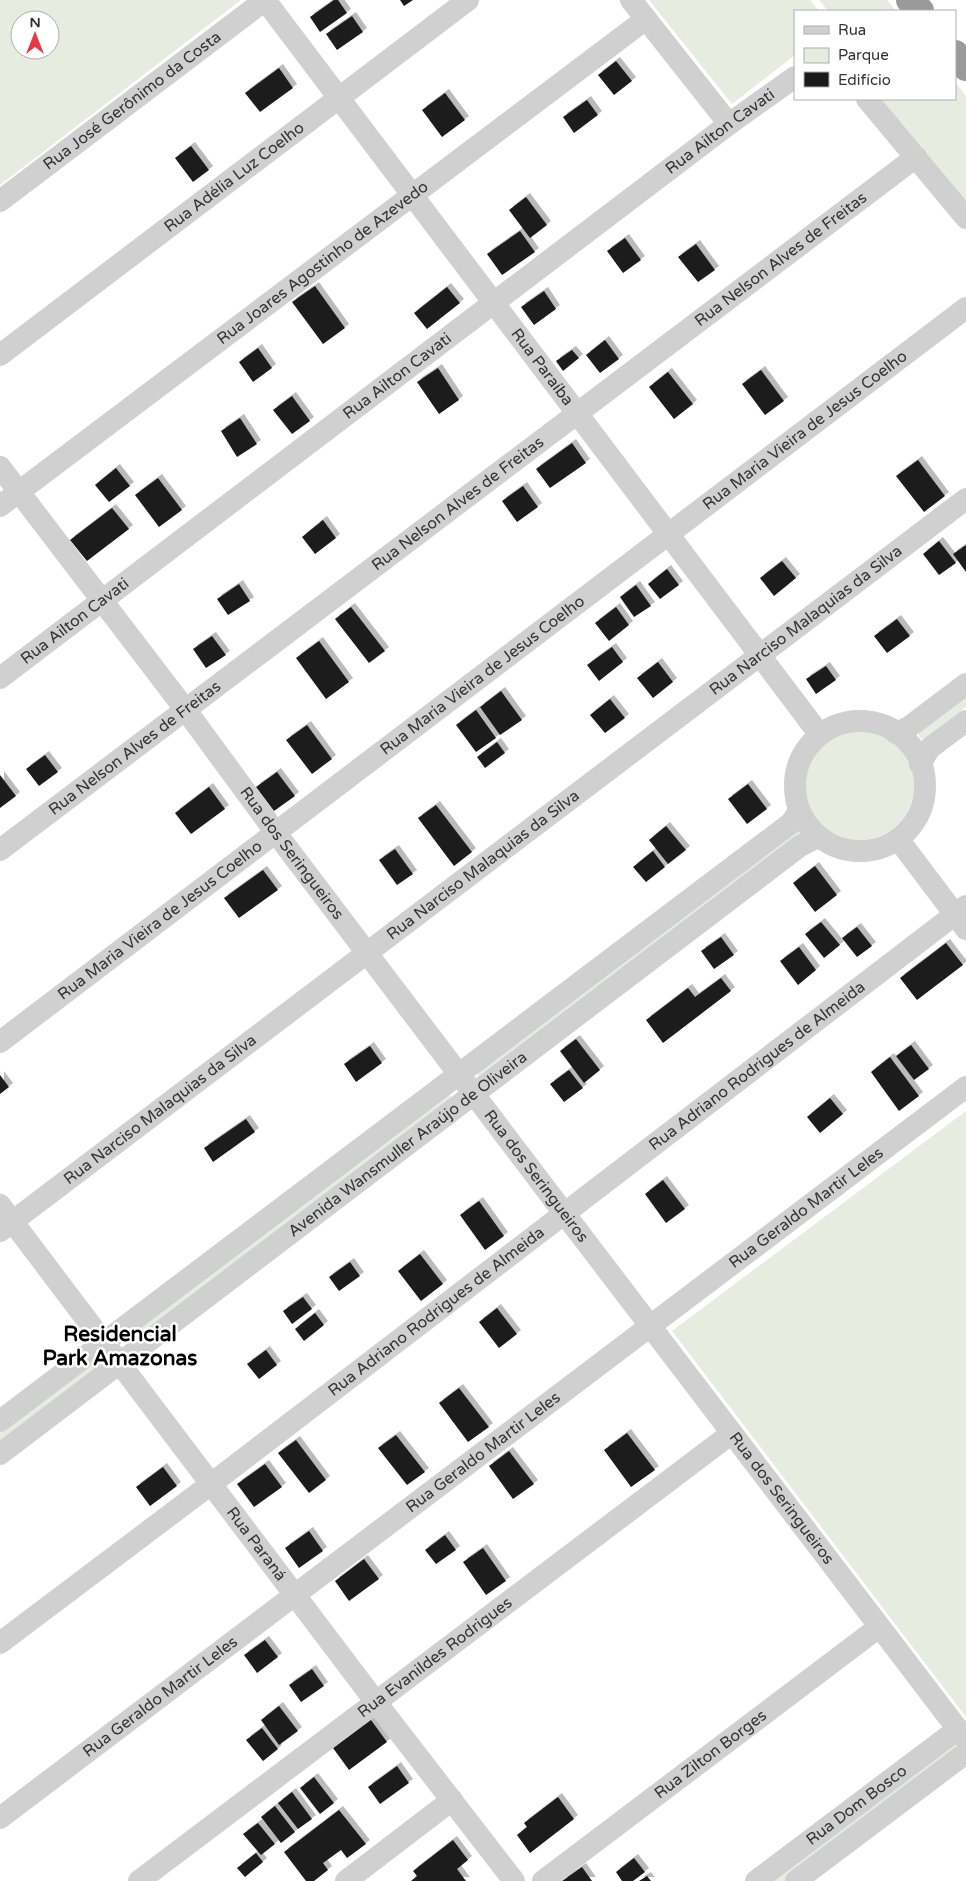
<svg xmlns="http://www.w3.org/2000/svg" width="966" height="1881" font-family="'Varela Round',sans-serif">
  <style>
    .green { fill: #e6ecdf; fill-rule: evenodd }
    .building { fill: #1a1a1a; filter: url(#shadow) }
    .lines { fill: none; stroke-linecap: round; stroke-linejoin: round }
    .minor { stroke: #d0d0d0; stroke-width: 22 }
    .highway { stroke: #9a9a9a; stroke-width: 28 }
    .labels { text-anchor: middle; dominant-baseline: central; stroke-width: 5; stroke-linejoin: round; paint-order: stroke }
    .street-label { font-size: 16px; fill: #333; stroke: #fff }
    .district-label { font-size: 21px; font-weight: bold; fill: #000; stroke: #fff }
  </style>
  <defs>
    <filter id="shadow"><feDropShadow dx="4" dy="-4" stdDeviation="0" flood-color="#0004"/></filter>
  </defs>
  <rect width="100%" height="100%" fill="#fff"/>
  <g class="green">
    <path d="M0,0H241L0,185ZM20,20H50V50H20Z"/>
    <polygon points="649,0 810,0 819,11 795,11 795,55 732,104"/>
    <polygon points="819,0 887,0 896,11 828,11"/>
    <polygon points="955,82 966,96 966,205 878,99 955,99"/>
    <polygon points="966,695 966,707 925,739 919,738 919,731"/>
    <circle cx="859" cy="785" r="55"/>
    <polygon points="796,830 801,830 801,836 478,1077 478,1070"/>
    <polygon points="446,1095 451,1096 452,1101 135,1343 128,1342 128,1335"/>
    <polygon points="966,1111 966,1717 672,1331"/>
    <polygon points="92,1364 97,1364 98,1369 0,1444 0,1433"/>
    <polygon points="951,1743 956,1745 956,1751 785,1881 767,1881"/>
  </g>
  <g class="building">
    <polygon points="334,0 338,0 347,13 320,32 310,17"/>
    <polygon points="400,0 413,0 404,6"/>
    <polygon points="352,16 363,32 337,50 326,34"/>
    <polygon points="616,61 632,81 614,95 598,75"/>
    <polygon points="279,68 293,88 260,112 245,93"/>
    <polygon points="445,93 465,120 442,137 422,110"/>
    <polygon points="587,100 598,115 574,133 563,117"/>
    <polygon points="191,146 209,170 193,182 175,158"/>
    <polygon points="526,197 547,225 530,238 509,210"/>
    <polygon points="520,231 535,252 502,275 487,254"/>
    <polygon points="625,238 641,260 623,273 607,251"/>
    <polygon points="696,244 715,270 698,282 678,257"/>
    <polygon points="315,286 345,328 323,344 292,302"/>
    <polygon points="447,287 460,303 427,329 414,313"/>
    <polygon points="544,291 556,309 534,325 521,307"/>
    <polygon points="605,340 619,359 600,373 586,355"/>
    <polygon points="258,348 272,368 253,382 239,362"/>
    <polygon points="572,350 579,358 563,371 556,361"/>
    <polygon points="438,368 459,400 439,414 417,382"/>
    <polygon points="761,370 784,401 765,415 742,384"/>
    <polygon points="668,372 693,404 674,419 649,387"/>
    <polygon points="292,396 310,421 292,434 273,410"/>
    <polygon points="240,418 257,444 237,457 221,431"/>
    <polygon points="572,443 586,463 550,488 536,469"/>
    <polygon points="918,460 945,496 924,512 896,476"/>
    <polygon points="116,468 130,486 109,502 95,485"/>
    <polygon points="158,478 182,510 159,527 135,495"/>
    <polygon points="523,486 538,507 517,522 502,501"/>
    <polygon points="112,508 129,529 87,561 70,540"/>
    <polygon points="323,520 336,538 315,554 302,537"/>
    <polygon points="939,541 956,563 939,575 923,554"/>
    <polygon points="966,545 966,572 953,554"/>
    <polygon points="782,561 796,578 774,596 760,578"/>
    <polygon points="667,569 679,585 660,599 648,584"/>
    <polygon points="239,584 250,601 228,615 217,599"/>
    <polygon points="636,585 651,606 634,617 620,597"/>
    <polygon points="351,607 385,651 369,663 335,619"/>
    <polygon points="616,607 629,625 609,641 595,623"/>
    <polygon points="897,619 910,636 887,653 874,636"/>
    <polygon points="212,636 226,655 206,668 193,649"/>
    <polygon points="319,641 349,682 326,699 296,658"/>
    <polygon points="612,647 623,662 599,681 587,665"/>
    <polygon points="658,662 673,682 653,698 637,678"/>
    <polygon points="826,666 836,680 816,694 806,679"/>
    <polygon points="501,691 522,720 500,735 480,707"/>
    <polygon points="610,699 625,718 605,733 590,715"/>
    <polygon points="476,710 496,738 476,752 456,725"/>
    <polygon points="307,725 332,759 312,774 286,740"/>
    <polygon points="497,742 505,753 485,768 477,757"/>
    <polygon points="45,755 58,772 39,786 26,769"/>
    <polygon points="277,772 295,796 274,811 256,787"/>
    <polygon points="0,775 16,796 0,808"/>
    <polygon points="748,784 767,809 747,824 728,799"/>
    <polygon points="209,787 225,809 191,834 175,813"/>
    <polygon points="436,805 472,852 454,866 418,818"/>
    <polygon points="666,826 686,850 668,864 649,840"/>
    <polygon points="395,849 413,874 397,885 379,860"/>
    <polygon points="653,851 665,867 646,882 633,867"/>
    <polygon points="815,866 837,895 815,912 793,883"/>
    <polygon points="263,870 278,890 239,918 224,898"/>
    <polygon points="821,922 840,945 824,958 805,934"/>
    <polygon points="857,927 872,946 857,957 842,938"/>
    <polygon points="721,937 734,955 714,969 701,951"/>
    <polygon points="946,943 963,965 917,1000 900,978"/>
    <polygon points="799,947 816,970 798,985 780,961"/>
    <polygon points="721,978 731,991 663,1043 646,1020 688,988 695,997"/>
    <polygon points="576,1039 600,1070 584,1083 560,1051"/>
    <polygon points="911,1045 929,1069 914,1080 896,1056"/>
    <polygon points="370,1046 382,1063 356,1082 344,1064"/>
    <polygon points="890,1057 919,1096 899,1111 871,1072"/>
    <polygon points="569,1070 583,1088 564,1102 550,1084"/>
    <polygon points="0,1075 9,1087 0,1094"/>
    <polygon points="830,1098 843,1114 820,1133 807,1117"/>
    <polygon points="246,1119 255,1132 213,1162 204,1148"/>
    <polygon points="663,1180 685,1209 666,1223 645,1194"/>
    <polygon points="479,1201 504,1236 485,1250 460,1215"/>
    <polygon points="420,1254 443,1284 421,1301 398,1271"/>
    <polygon points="350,1262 360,1276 339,1291 329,1277"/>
    <polygon points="303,1297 312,1309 292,1324 283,1311"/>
    <polygon points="497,1308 517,1334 499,1348 479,1322"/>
    <polygon points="315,1313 324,1325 304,1341 295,1329"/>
    <polygon points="266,1350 277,1365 259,1379 247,1364"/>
    <polygon points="459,1388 489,1427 468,1442 439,1403"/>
    <polygon points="627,1433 655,1470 631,1487 604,1450"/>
    <polygon points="396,1435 425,1472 407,1485 378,1448"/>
    <polygon points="296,1440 326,1480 309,1493 278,1453"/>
    <polygon points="509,1451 534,1484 513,1499 489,1466"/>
    <polygon points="265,1464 282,1487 254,1507 237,1484"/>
    <polygon points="163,1467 177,1486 150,1506 136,1487"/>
    <polygon points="309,1531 323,1551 299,1568 285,1548"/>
    <polygon points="445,1535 456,1550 436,1564 425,1550"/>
    <polygon points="483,1548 506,1581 486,1595 463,1562"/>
    <polygon points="364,1559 379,1579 349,1601 335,1581"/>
    <polygon points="265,1640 278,1657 257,1673 244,1655"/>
    <polygon points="312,1669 324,1686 301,1702 289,1685"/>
    <polygon points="279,1706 298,1731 279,1745 261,1720"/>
    <polygon points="371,1720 387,1742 349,1770 333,1748"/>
    <polygon points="262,1728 278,1749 263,1761 246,1740"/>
    <polygon points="397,1766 409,1783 380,1804 368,1787"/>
    <polygon points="314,1777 334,1803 320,1814 300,1788"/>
    <polygon points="292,1792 312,1819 298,1829 278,1803"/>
    <polygon points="558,1797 574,1819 530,1853 517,1835 527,1827 524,1823"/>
    <polygon points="275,1806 295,1832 281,1843 261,1817"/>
    <polygon points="339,1810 366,1844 347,1858 341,1850 323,1863 328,1870 314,1881 306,1881 284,1852"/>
    <polygon points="258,1823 275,1844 261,1855 243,1834"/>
    <polygon points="453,1840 468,1860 457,1869 466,1881 411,1881 417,1876 413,1871"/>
    <polygon points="256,1853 263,1862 245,1877 237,1868"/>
    <polygon points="634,1858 645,1872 633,1881 622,1881 616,1872"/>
    <polygon points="582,1867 592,1881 562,1881"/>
    <polygon points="647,1876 651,1881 639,1881"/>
  </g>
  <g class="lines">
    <g class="minor">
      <path id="s1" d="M265,0L820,735"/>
      <polyline points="631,0 729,124"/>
      <polyline points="867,99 966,218"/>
      <path id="s2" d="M0,201L265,0"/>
      <path id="s3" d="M0,355L468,0"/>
      <path id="s4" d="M0,467L185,709L276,833L564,1213L966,1740"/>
      <path id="s5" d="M0,506L646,19"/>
      <path id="s6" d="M0,678L729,124L795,77"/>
      <circle cx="860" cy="786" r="65"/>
      <polyline points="896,733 909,727 966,684"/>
      <polyline points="920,764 930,748 966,721"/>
      <polyline points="898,839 966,929"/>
      <path id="s7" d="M0,850L916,157"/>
      <path id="s8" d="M0,1042L966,308"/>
      <path id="s9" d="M0,1205L375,1701L514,1881"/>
      <path id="s10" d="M0,1231L966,499"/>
      <polyline points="0,1421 791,823 799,811"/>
      <path id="s11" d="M0,1454L800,846L818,837"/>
      <path id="s12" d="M0,1643L211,1484L966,906"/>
      <path id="s13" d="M0,1818L966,1087"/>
      <path id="s14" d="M139,1881L732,1433"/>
      <polyline points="346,1881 452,1800"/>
      <path id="s15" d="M543,1881L879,1627"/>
      <path id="s16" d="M756,1881L958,1729"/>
      <polyline points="796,1881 966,1753"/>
    </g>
    <g class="highway">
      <polyline points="910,0 920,11"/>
      <polyline points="955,54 966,67"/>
    </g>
  </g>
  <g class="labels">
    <g class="street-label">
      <text stroke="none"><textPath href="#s2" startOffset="166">Rua José Gerônimo da Costa</textPath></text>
      <text stroke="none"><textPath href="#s6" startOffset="904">Rua Ailton Cavati</textPath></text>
      <text stroke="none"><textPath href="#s3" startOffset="294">Rua Adélia Luz Coelho</textPath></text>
      <text stroke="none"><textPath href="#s7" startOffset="979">Rua Nelson Alves de Freitas</textPath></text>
      <text stroke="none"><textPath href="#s5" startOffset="404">Rua Joares Agostinho de Azevedo</textPath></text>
      <text stroke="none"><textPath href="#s1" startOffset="460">Rua Paraíba</textPath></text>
      <text stroke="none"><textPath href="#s6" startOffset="499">Rua Ailton Cavati</textPath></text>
      <text stroke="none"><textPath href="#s8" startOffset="1011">Rua Maria Vieira de Jesus Coelho</textPath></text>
      <text stroke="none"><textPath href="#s7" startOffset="574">Rua Nelson Alves de Freitas</textPath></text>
      <text stroke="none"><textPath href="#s10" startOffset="1011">Rua Narciso Malaquias da Silva</textPath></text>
      <text stroke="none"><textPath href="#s6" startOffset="94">Rua Ailton Cavati</textPath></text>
      <text stroke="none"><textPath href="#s8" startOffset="606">Rua Maria Vieira de Jesus Coelho</textPath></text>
      <text stroke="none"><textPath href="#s7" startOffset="169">Rua Nelson Alves de Freitas</textPath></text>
      <text stroke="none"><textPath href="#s4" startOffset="484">Rua dos Seringueiros</textPath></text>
      <text stroke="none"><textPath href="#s10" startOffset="606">Rua Narciso Malaquias da Silva</textPath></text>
      <text stroke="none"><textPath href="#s8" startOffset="201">Rua Maria Vieira de Jesus Coelho</textPath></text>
      <text stroke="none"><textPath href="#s12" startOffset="952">Rua Adriano Rodrigues de Almeida</textPath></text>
      <text stroke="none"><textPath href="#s10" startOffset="201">Rua Narciso Malaquias da Silva</textPath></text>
      <text stroke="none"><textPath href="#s11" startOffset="512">Avenida Wansmuller Araújo de Oliveira</textPath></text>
      <text stroke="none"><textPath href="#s4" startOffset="889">Rua dos Seringueiros</textPath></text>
      <text stroke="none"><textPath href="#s13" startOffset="1011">Rua Geraldo Martir Leles</textPath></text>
      <text stroke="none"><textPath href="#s12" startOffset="548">Rua Adriano Rodrigues de Almeida</textPath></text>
      <text stroke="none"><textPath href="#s13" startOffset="606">Rua Geraldo Martir Leles</textPath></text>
      <text stroke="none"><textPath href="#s4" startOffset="1294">Rua dos Seringueiros</textPath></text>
      <text stroke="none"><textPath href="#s9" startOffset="425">Rua Paraná</textPath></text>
      <text stroke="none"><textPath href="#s14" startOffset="371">Rua Evanildes Rodrigues</textPath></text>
      <text stroke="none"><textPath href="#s13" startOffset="201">Rua Geraldo Martir Leles</textPath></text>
      <text stroke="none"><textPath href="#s15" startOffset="210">Rua Zilton Borges</textPath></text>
      <text stroke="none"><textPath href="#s16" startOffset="126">Rua Dom Bosco</textPath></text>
    </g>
    <g class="district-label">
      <text x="120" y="1334">Residencial<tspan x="120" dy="24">Park Amazonas</tspan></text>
    </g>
  </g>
  <rect x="794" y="10" width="162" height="90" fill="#ffffff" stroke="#adadad"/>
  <rect x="804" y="26" width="25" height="8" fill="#d0d0d0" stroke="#adadad"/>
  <text x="838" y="35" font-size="15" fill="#333333">Rua</text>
  <rect x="804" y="48" width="25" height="15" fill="#e6ecdf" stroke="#adadad"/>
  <text x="838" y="60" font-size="15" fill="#333333">Parque</text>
  <rect x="804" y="72" width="25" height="15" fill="#1a1a1a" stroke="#adadad"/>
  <text x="838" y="85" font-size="15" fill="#333333">Edifício</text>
  <g transform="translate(35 35)"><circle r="24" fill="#ffffff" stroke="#adadad"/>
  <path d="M0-4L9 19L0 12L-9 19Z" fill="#e63946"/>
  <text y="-8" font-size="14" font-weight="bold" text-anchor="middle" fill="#333333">N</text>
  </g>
</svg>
